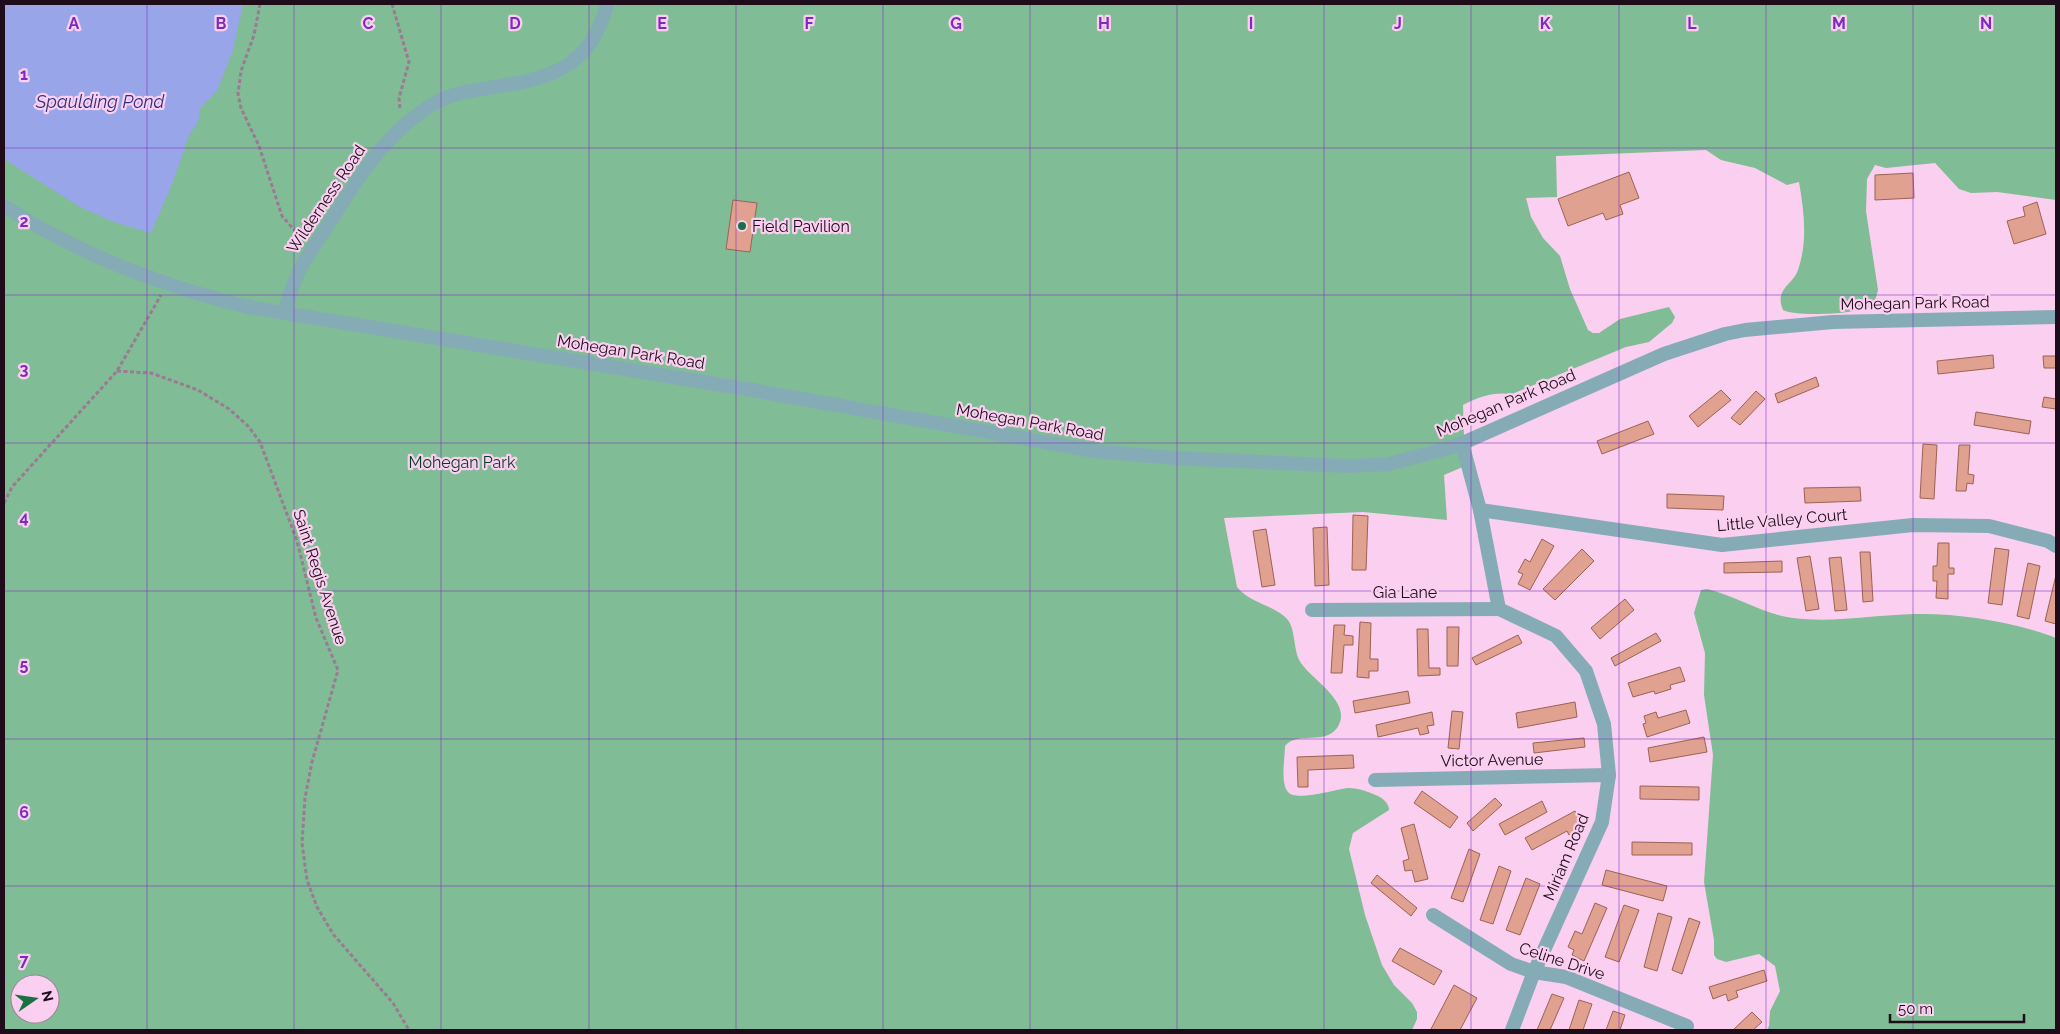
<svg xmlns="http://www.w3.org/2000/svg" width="2060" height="1034" font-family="Raleway,sans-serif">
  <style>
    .green { fill: #80bc95; fill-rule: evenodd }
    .water { fill: #98a5e9 }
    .building { fill: #e0a191; stroke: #9c6253 }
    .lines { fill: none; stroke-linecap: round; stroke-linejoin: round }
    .path { stroke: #9b7a93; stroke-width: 3; stroke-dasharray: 4 2.5; stroke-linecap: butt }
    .minor { stroke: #85acb6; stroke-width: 14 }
    .grid { fill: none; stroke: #7b2cbf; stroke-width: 1; stroke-opacity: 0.55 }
    .poi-dot { fill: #1a7042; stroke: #facfef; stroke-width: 2 }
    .labels { text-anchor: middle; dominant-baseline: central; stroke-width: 4.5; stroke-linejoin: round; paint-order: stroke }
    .street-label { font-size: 16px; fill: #1e0c1a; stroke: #facfef }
    .poi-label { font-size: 16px; fill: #1e0c1a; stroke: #facfef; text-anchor: start }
    .park-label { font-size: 16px; fill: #013d1f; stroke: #facfef }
    .water-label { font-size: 18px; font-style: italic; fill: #2c317e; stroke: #facfef }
    .grid-label { font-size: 16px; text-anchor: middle; font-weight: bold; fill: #7b2cbf; stroke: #facfef; stroke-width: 4.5; stroke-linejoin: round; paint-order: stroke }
  </style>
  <rect width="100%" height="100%" fill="#facfef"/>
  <g class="green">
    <path d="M4,4H2056V200L1997,192L1971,193L1959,189L1935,163L1886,168L1875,165L1867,179L1866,211L1878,290C1876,297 1875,304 1869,307C1858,314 1795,317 1783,310C1774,289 1793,285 1798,270C1808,241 1804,211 1799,182L1787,185L1755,168L1721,160L1706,150L1556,156L1557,197L1526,198L1531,217L1543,238L1560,256L1570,289L1588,330L1593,333H1599L1620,319L1669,307L1675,317L1672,323L1649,342L1626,347L1512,394C1492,392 1481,396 1463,405L1465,466L1444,475L1447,520L1363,512L1224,518L1237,587C1250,603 1270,604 1285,617C1297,627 1292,650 1301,663C1313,681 1354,703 1337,728C1325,745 1297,731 1285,746C1285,757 1280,783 1288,792C1296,802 1337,789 1348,788C1360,788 1368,792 1378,796C1384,799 1389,804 1389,810L1353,833L1349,849L1365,915L1382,965L1394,985L1412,1003L1417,1012V1019L1412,1030H4ZM20,984H50V1014H20Z"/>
    <path d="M1707,589C1736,596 1763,614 1793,618C1833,623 1875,615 1915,614C1959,613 2016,622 2056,638V1030H1767L1769,1026L1770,1011L1780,991L1775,966L1759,954L1726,962L1717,959L1714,955V940L1704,882L1713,755L1704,695L1705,653L1694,613L1701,590Z"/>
  </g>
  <polygon class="water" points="4,4 243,4 233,50 217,91 200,108 199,120 189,136 171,187 151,233 114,222 80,207 4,159"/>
  <g class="building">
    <polygon points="1629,172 1639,198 1620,205 1623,214 1606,220 1603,213 1568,226 1558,199"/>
    <polygon points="1913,173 1914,198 1875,200 1875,175"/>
    <polygon points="733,200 757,203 750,252 726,249"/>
    <polygon points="2037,202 2046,234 2014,244 2007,221 2025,216 2023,207"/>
    <polygon points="1993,355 1994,368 1938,374 1937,361"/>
    <polygon points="2043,356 2056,356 2056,368 2044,368"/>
    <polygon points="1816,377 1819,386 1778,403 1775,394"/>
    <polygon points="1721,390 1731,400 1698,427 1689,416"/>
    <polygon points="1756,391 1765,399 1740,425 1731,418"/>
    <polygon points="2044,397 2056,399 2056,409 2042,407"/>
    <polygon points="1976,412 2031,421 2029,434 1974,425"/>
    <polygon points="1648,421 1654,434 1602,454 1597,441"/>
    <polygon points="1923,444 1937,445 1934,499 1920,498"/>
    <polygon points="1959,445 1970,445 1968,474 1974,475 1973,484 1967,483 1966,491 1956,491"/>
    <polygon points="1860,487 1861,501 1805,503 1804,488"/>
    <polygon points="1667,494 1724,496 1723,510 1667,508"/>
    <polygon points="1353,515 1368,516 1366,570 1352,570"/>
    <polygon points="1327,527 1329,585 1315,586 1313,528"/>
    <polygon points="1266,529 1275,585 1262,587 1253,531"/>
    <polygon points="1542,539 1554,546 1530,590 1518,584 1523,574 1518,572 1525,559 1530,562"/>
    <polygon points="1938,543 1949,543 1949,568 1954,568 1954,574 1948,574 1948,599 1936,598 1937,581 1933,581 1933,566 1937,566"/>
    <polygon points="1995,548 2009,550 2002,605 1988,603"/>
    <polygon points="1582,549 1594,561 1555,600 1543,589"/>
    <polygon points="1860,552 1870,552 1873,601 1863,602"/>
    <polygon points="1810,556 1819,609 1806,611 1797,558"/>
    <polygon points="1841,557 1847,610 1835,611 1829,558"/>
    <polygon points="1782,561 1782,572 1724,573 1724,563"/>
    <polygon points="2028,563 2040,566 2029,619 2017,616"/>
    <polygon points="2056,575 2056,624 2045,621"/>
    <polygon points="1625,599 1634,610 1600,639 1591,628"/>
    <polygon points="1360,622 1371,623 1370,659 1378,659 1378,671 1369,671 1369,678 1357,677"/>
    <polygon points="1334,625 1345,625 1344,635 1353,636 1353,645 1344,645 1342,673 1331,673"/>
    <polygon points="1447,627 1459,627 1458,666 1447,666"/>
    <polygon points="1417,629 1428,629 1429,668 1440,668 1440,675 1418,676"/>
    <polygon points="1656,633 1661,641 1615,666 1611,658"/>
    <polygon points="1518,635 1522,643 1476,665 1472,658"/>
    <polygon points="1680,667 1685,681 1670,685 1671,689 1655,694 1654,691 1633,697 1628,683"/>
    <polygon points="1408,691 1410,703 1355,713 1353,701"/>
    <polygon points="1575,702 1577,717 1518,728 1516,713"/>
    <polygon points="1686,710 1690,723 1647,737 1643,724 1646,723 1644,716 1656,712 1658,718"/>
    <polygon points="1452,711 1463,712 1459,749 1448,748"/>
    <polygon points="1432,712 1434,725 1427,726 1429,733 1420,735 1418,728 1378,737 1376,725"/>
    <polygon points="1704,737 1707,752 1650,762 1648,748"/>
    <polygon points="1584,738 1585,747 1534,753 1533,743"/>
    <polygon points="1353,755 1354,768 1308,770 1308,787 1298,787 1297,757"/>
    <polygon points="1640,786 1699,787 1699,800 1640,799"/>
    <polygon points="1422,791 1458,817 1450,828 1414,803"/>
    <polygon points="1495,798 1502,805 1473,831 1467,823"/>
    <polygon points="1542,801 1547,812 1505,835 1499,824"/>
    <polygon points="1575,811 1584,827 1569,835 1567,831 1532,850 1525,838"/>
    <polygon points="1414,824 1428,879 1415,882 1412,870 1405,871 1403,861 1409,859 1401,828"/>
    <polygon points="1632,842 1692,843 1692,855 1632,855"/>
    <polygon points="1469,849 1480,854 1463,902 1451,898"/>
    <polygon points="1499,866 1511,871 1493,924 1480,920"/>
    <polygon points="1606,870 1667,886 1663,901 1602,885"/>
    <polygon points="1377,875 1417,908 1411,916 1371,883"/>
    <polygon points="1526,878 1540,884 1520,935 1506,930"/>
    <polygon points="1595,903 1607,908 1584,961 1572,955 1574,950 1568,947 1575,931 1582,934"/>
    <polygon points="1624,905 1639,910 1619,962 1605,957"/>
    <polygon points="1658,913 1672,917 1657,971 1644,967"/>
    <polygon points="1689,918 1700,922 1682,974 1672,970"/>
    <polygon points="1400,948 1442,971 1434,985 1392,961"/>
    <polygon points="1764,970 1767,981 1736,991 1738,997 1728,1001 1726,994 1713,999 1709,987"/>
    <polygon points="1454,985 1477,998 1460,1030 1434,1030 1431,1029"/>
    <polygon points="1552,994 1564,998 1550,1030 1537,1030"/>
    <polygon points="1579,1000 1592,1004 1583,1030 1569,1030"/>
    <polygon points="1613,1011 1625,1015 1620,1030 1606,1030"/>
    <polygon points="1752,1012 1762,1022 1753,1030 1733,1030"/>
  </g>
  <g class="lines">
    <g class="path">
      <polyline points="260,4 254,35 241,71 238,94 241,108 259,146 282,216 302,239"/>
      <polyline points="392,4 409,62 399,98 400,109"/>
      <polyline points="117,371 151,373 198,390 229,409 248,426 260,442 297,541 316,618 338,670 312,762 305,798 302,843 307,880 317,907 333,934 393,1003 409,1030"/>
      <polyline points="4,503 12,487 117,371 161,295"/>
    </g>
    <g class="minor">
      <path d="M4,206C78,254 162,286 248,307L746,389L1094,451L1174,458L1349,466L1389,464L1456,446L1664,354L1725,334L1745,330L1833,322L2056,317"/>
      <path d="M284,313C289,300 292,286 298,273C306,256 318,241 328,225C357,179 388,129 437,102C453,93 471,91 488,88C547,79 591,70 607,4"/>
      <polyline points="1462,443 1480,510 1499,609 1556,636 1586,671 1604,724 1609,775 1602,822 1534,972 1512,1030"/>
      <polyline points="1480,510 1722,545 1913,525 1989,526 2048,541 2056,546"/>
      <polyline points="1312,610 1499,609"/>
      <polyline points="1375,780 1609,775"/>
      <polyline points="1433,915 1511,964 1534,972 1566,977 1687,1026"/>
    </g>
  </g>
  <path class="grid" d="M147,4V1030M294,4V1030M441,4V1030M589,4V1030M736,4V1030M883,4V1030M1030,4V1030M1177,4V1030M1324,4V1030M1471,4V1030M1619,4V1030M1766,4V1030M1913,4V1030M4,148H2056M4,295H2056M4,443H2056M4,591H2056M4,739H2056M4,886H2056"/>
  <circle class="poi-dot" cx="742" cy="226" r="5"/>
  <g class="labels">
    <g class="street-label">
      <text transform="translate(326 199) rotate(-56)">Wilderness Road</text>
      <text transform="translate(1915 303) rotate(-1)">Mohegan Park Road</text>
      <text transform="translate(631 352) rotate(9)">Mohegan Park Road</text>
      <text transform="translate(1506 403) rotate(-23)">Mohegan Park Road</text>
      <text transform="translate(1030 422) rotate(10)">Mohegan Park Road</text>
      <text transform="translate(1782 520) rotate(-5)">Little Valley Court</text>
      <text transform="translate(320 577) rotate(72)">Saint Regis Avenue</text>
      <text x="1405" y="592">Gia Lane</text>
      <text transform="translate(1492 760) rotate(-1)">Victor Avenue</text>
      <text transform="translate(1566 857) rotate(-67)">Miriam Road</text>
      <text transform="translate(1562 961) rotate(18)">Celine Drive</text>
    </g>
    <g class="poi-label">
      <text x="752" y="226">Field Pavilion</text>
    </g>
    <g class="park-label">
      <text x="462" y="462">Mohegan Park</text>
    </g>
    <g class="water-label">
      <text x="100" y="101">Spaulding Pond</text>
    </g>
  </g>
  <g class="grid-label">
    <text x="74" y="29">A</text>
    <text x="221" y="29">B</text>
    <text x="368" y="29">C</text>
    <text x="515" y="29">D</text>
    <text x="662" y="29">E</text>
    <text x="809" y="29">F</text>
    <text x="956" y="29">G</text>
    <text x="1104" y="29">H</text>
    <text x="1251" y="29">I</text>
    <text x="1398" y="29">J</text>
    <text x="1545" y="29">K</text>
    <text x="1692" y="29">L</text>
    <text x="1839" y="29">M</text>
    <text x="1986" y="29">N</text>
    <text x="24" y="80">1</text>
    <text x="24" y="227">2</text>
    <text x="24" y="375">3</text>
    <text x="24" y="523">4</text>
    <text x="24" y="670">5</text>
    <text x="24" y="818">6</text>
    <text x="24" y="966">7</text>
  </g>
  <rect width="2060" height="1034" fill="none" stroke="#1e0c1a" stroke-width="10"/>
  <g transform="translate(35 999) rotate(77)"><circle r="24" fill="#facfef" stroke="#a2819a"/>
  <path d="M0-4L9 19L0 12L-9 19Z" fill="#1a7042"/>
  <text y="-8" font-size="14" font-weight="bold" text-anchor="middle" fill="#1e0c1a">N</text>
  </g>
  <path d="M1890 1014v8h134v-8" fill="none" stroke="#1e0c1a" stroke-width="2.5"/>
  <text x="1898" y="1014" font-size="15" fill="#1e0c1a" stroke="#facfef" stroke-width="4" paint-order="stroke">50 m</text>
</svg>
